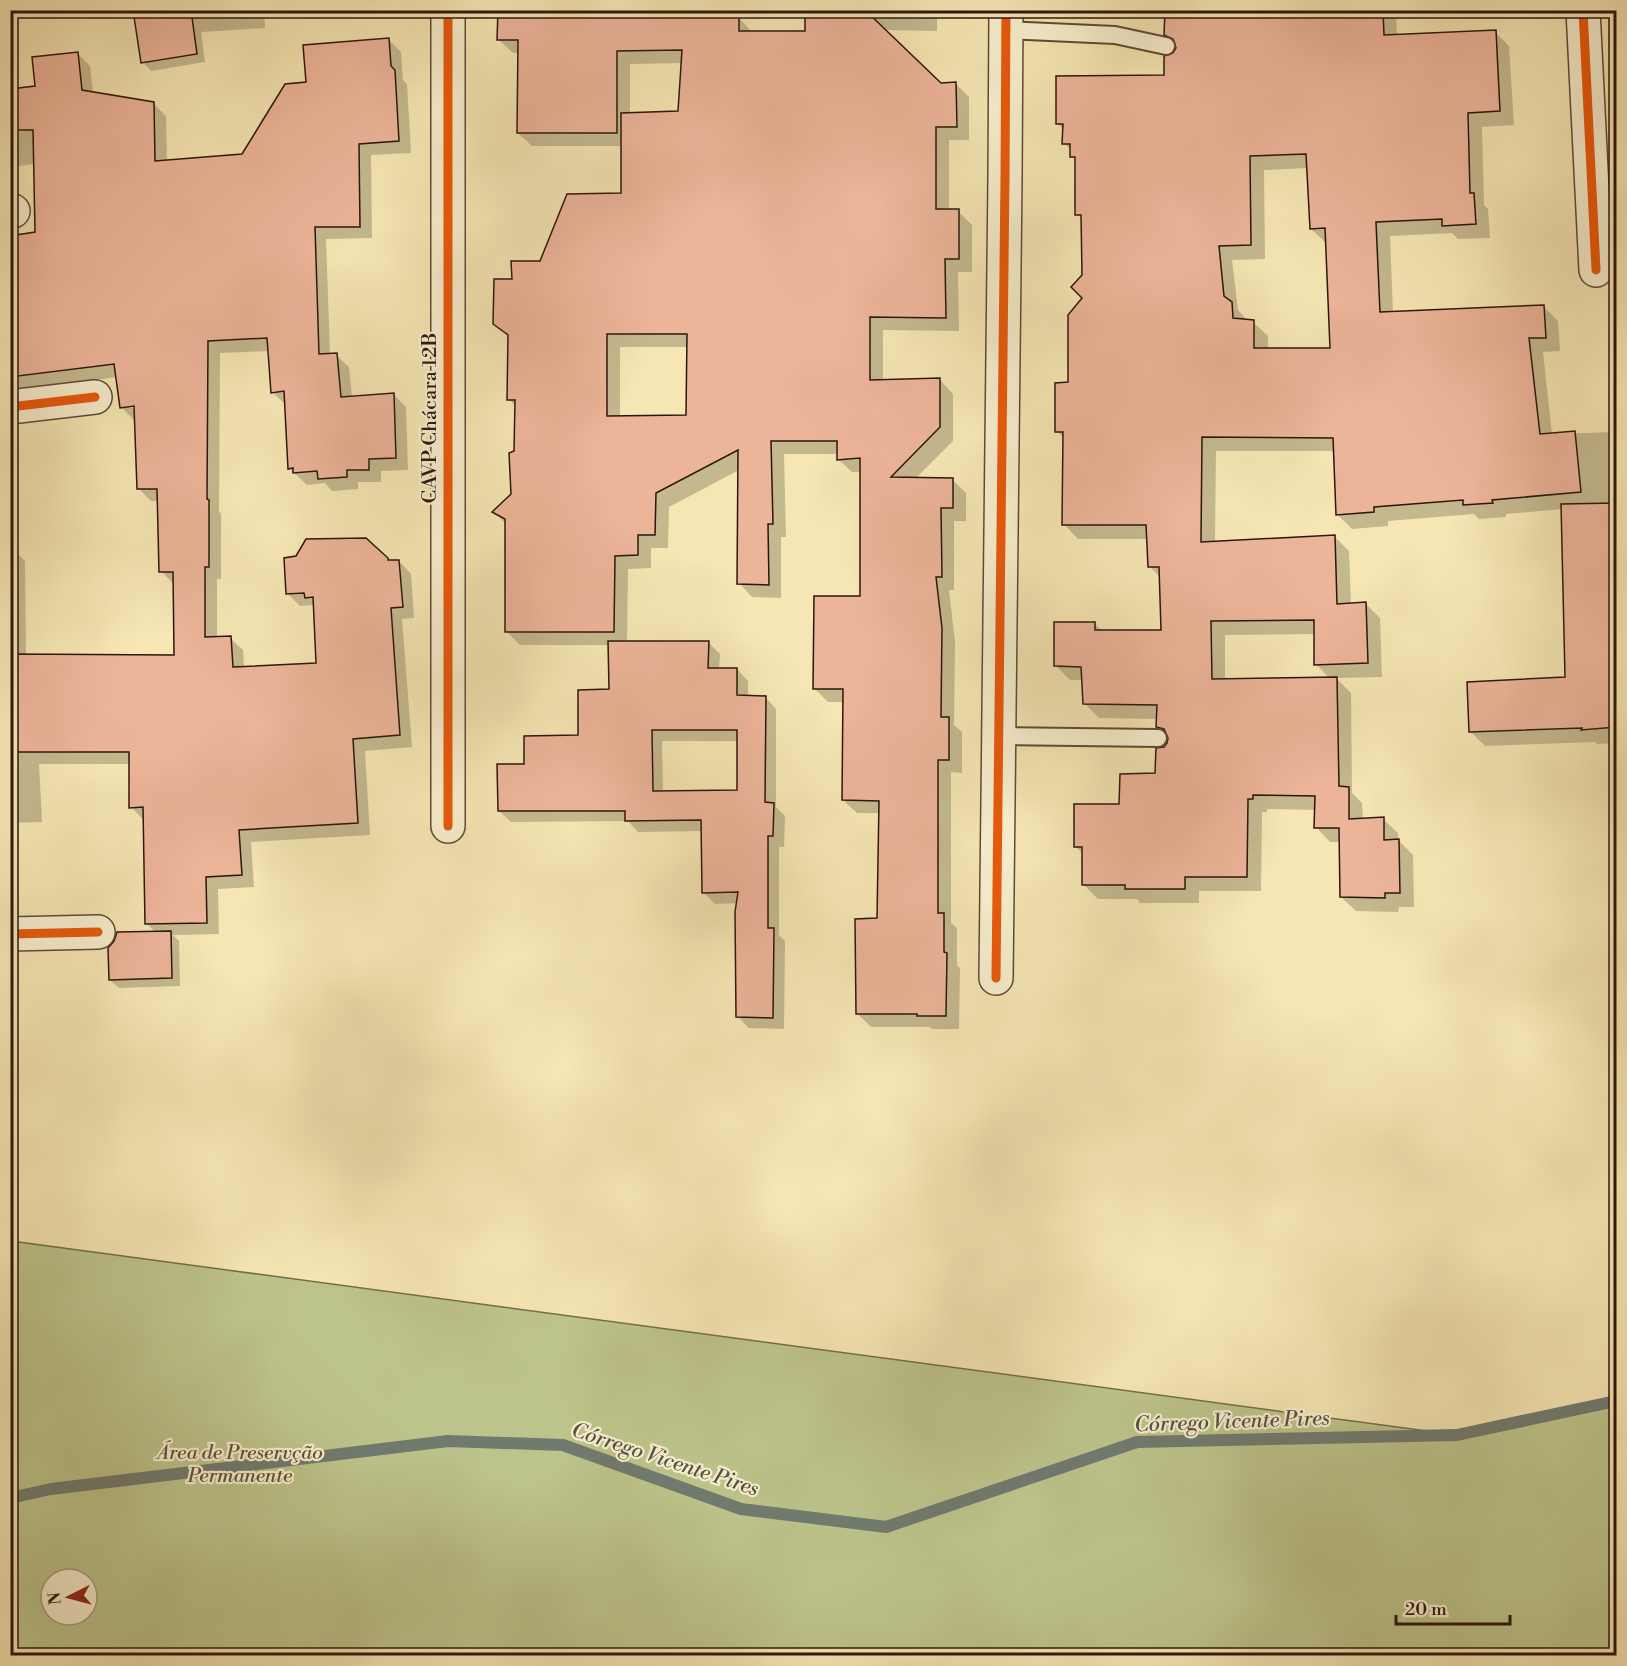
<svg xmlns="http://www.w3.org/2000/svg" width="1627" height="1666" font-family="'Libre Bodoni',serif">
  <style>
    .green { fill: #bdc48b; stroke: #746d4c; stroke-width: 1.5; fill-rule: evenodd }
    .shadow { fill: #0003; fill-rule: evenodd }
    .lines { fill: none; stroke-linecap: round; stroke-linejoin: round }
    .stream { stroke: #707b70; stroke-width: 12 }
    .building { fill: #ecb499; stroke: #2c160c; stroke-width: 1.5; fill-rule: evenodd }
    .service-casing { stroke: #5e4a36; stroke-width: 20 }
    .minor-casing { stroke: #5e4a36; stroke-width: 36 }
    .service { stroke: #f8efce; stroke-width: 16 }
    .minor { stroke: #f8efce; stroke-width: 33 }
    .cycleway-casing { stroke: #f8efce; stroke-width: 13 }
    .cycleway { stroke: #e8590c; stroke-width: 9 }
    .labels { text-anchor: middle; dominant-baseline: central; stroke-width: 4.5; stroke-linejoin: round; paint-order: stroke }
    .street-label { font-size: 20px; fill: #2c160c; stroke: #f8efce }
    .park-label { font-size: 20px; font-style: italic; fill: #5f5338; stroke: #f8efce }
    .water-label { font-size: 21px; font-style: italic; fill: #545146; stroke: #f8efce }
  </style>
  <rect width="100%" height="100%" fill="#f5e6b3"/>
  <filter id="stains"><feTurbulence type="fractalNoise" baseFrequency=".00333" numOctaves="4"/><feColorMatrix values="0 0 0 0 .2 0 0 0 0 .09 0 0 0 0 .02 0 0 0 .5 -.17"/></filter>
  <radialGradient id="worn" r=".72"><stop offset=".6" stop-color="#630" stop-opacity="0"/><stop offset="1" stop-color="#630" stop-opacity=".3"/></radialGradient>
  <path class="green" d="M11,1241L1457,1435L1616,1401V1655H11ZM51,1579H87V1615H51Z"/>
  <g class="shadow">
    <polygon points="134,10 264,10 265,28 201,32 205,62 151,71 143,62"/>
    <path d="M807,10H948V17H937V31L884,30L940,84H956L969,97V140H949V211H958L972,225V272H958L959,331L883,330V381L940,380L953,394V441L915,479H952L966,493V521H954V590H949L955,642L954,725L962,732V773L951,772V923L957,928V965L960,968L959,1029H932L930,1027H871L857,1013L878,919L880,813H857L843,800L844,702H828L814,688L862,598V472H852L838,459V454H784L786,537H781V598L752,597L739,583V470L669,507L668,548H651V568L628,569L627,643L708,642L720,654L719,669H737L748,681V697H765L776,709V807L785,816L784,847H779V935L785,941L784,1029L749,1028L738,1017V903L715,904L703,892V831L638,832L628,821L511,822L499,811L526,765L580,737L610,691V645H520L506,631V524L494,512L513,495L516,452V407L509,399V337L495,323L513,280L541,263L623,195L622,146H532L518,133L519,53H513L499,40L666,14L671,19L739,18L753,33H807ZM683,63L680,113L630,114V64ZM620,347H688V416L620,418ZM662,741H738V791L663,793Z"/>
    <path d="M1166,10H1396L1397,36L1495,32L1509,46L1514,125L1482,127L1484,205L1488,209L1490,238L1458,239L1452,233L1390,236L1393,313L1544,307L1558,321L1560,351L1543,352L1552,434L1616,432V743L1597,744L1595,742L1485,746L1470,731L1567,678L1563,509L1506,514V517L1479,519L1474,514L1388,521V526L1352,529L1337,514L1335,451H1216L1215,542L1335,537L1349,551L1351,605L1366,604L1380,618L1382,677L1336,678L1351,693L1352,793L1362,803L1363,820L1383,819L1398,833V840L1413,855L1414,907H1399L1398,912L1356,911L1341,897V842H1330L1316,827V810L1267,809V812H1262L1261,891H1199V903H1140L1137,899H1098L1084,885V855L1075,846L1156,775L1164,748L1170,739L1158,727V719L1099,718L1084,703L1083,680H1070L1055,665L1094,623L1102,631H1163L1161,578L1150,567L1148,539H1078L1064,524L1065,439L1057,431L1070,384L1084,298L1083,220L1077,214V161L1071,156L1072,151L1064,143V130L1057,123L1166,77L1177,46L1165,34ZM1308,168L1311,229L1326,243L1331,349H1268V336L1253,322L1246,321L1245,318L1238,310L1232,260L1265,259L1264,170ZM1315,634L1316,664L1330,679L1225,680V635Z"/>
    <path d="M389,40L401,52L403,80L407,84L411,153L371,155L372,238L326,239L330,355H336L349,367L352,397L394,395L406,407L408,470L381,471V482H358V489L332,491L325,483L307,485L289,468L285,404L272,392L269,351L220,353L219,512L221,513V579H217V638H230L243,650L244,668L318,664L314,605L300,606L287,593L365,540L390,562L399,561L411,574L414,618L402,619L412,747L365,751L370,835L251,842L254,887L218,889L219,934L173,935L179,941L180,986L119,988L110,980L156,933L146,923L145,819H143L131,807V764H39L42,822L10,823V549H13L25,561L26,656H176L174,584L161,571L159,501H151L139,489L136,419L134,420L121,407L117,377L44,387L10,401V237L36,233L35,164L10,167V91L37,87L77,53L90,66L93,93L153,103L166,116L167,162L243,156L307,84ZM142,404V407L130,408V405Z"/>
    <polygon points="1616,88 1616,133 1611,127 1609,89"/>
    <polygon points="1614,218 1616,218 1616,263 1616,262"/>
  </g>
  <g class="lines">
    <polyline class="stream" points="10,1498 51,1489 448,1441 563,1445 741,1509 886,1527 1137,1442 1457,1435 1616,1401"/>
  </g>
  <g class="building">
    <polygon points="133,10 191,10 197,54 141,63"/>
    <path d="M498,10H613L666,12L667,17H739V31H805V10H865L941,83L956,82L957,127H936V209H959V259H945L946,318L870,317V380L940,378V427L891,477L953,478V508H941L942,577H936L942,628L941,717H949V760H938V913H944V952L947,953L946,1016H917V1014H856L855,919L877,918L879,801L842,800L843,689H813L814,596H860V458L837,460V441H771L773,524H768L769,585L737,584L738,450L656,493L655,535H638V555L615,556L614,632H505V519L492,512L511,494L509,453L514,451L515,400H507L508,335L493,324L494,279H512L511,261H540L567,194L621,193V113L678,111L682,50L617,51V133H517L518,40H497ZM607,334H687L686,415L607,416Z"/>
    <path d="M1165,10H1383L1384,35L1496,30L1500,111L1468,113L1470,193H1474L1476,224L1442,226V219L1376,222L1380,312L1544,305L1546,338H1529L1540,434L1575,431L1581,492L1492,500L1493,503L1463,505V500L1374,507V512L1336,515L1333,438L1202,437L1201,542L1335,535L1337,604L1366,602L1368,663L1314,665V620L1211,621L1212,679L1337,677L1339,786L1349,787V819L1384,817V840L1399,839L1400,893H1385V898L1340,897L1339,828H1314L1315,796L1253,795V799H1248L1247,877H1185V889H1125V885H1082V847H1074V804H1119L1120,774L1155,773L1156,748L1164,747L1167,743L1168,738L1164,729L1156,727L1157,705L1083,704L1081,667L1054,666V622H1095V630H1161L1159,567H1148L1146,525H1062L1063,432H1055V383L1068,382V315L1082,298L1071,287L1082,275L1081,215H1075V157H1070V144H1062L1063,124H1056V76L1164,75V56L1173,53L1176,48L1173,39L1164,35ZM1306,154L1310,229L1325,228L1330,348H1254V320L1233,318L1232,302L1224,296L1219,246L1251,245L1250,156Z"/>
    <polygon points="389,38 391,66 395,70 399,141 359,144 360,227 315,227 319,354 337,353 341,397 394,393 396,458 369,459 369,470 347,470 347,477 318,479 317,471 293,473 293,468 288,469 284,391 271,393 267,338 208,341 207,499 209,500 209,567 205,567 205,637 231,636 233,667 316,663 313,597 305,598 304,593 286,594 284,558 296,556 306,539 366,538 388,558 388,560 399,560 403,607 391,608 400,735 353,739 358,823 239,830 242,875 206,877 207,923 145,924 143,807 129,808 129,752 10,752 10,654 174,655 173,572 159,572 157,489 137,489 134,406 120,408 114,364 10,377 10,236 35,232 33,130 10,130 10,89 35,86 32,57 78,52 82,90 154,102 155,161 242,154 285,84 306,82 303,45"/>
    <polygon points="1617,503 1617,727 1581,730 1582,728 1469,732 1467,682 1565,677 1561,504"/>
    <path d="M608,641H709L708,668H737V695L766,696L765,802L774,803L773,836H768V928H774L773,1018L736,1017L735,912L738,892L702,893L701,820L625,821V811H498L497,764H524V736L578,735V690L609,689ZM652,730H737V790L653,791Z"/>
    <polygon points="171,931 172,978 109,980 108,948 114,941 117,932"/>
  </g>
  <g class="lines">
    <g class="service-casing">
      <g id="service">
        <polyline points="1006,30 1115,35 1166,46"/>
        <polyline points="998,736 1158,738"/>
      </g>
    </g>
    <g class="minor-casing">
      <g id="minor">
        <polyline points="1583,10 1596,270"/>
        <polyline points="10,212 13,211"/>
        <polyline points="10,407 95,397"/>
        <polyline points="448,826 448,10"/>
        <polyline points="10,934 98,932"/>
        <polyline points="996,978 1005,177 1006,10"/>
      </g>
    </g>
    <use href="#service" class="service"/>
    <use href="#minor" class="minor"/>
    <g class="cycleway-casing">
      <g id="cycleway">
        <polyline points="1583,10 1596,270"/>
        <polyline points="10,407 95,397"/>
        <polyline points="448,826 448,10"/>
        <polyline points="10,934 98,932"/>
        <polyline points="996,978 1005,177 1006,10"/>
      </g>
    </g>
    <use href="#cycleway" class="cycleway"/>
  </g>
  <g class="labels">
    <g class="street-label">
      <text transform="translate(430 418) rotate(-90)">CAVP Chácara 12B</text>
    </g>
    <g class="park-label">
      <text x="240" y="1453">Área de Preservção<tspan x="240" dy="23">Permanente</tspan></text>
    </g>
    <g class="water-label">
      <text transform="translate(1232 1422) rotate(-2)">Córrego Vicente Pires</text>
      <text transform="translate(665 1460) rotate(18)">Córrego Vicente Pires</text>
    </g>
  </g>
  <rect width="1627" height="1666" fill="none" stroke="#f5e6b3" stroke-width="36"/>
  <rect x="12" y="12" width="1603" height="1642" fill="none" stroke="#2c160c" stroke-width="3"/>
  <rect x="18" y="18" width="1591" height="1630" fill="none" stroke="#2c160c" stroke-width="1.5"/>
  <g transform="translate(69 1597) rotate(264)"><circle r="28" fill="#f8efce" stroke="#a69880" stroke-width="1.5"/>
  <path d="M0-4.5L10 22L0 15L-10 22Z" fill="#8f2418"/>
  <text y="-9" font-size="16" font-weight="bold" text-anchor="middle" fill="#2c160c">N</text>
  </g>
  <path d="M1396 1615v9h114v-9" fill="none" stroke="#2c160c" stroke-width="3"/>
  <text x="1405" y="1615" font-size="18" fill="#2c160c" stroke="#f8efce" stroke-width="4.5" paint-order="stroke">20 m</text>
  <rect width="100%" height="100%" filter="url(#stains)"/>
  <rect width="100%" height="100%" fill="url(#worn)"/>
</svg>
